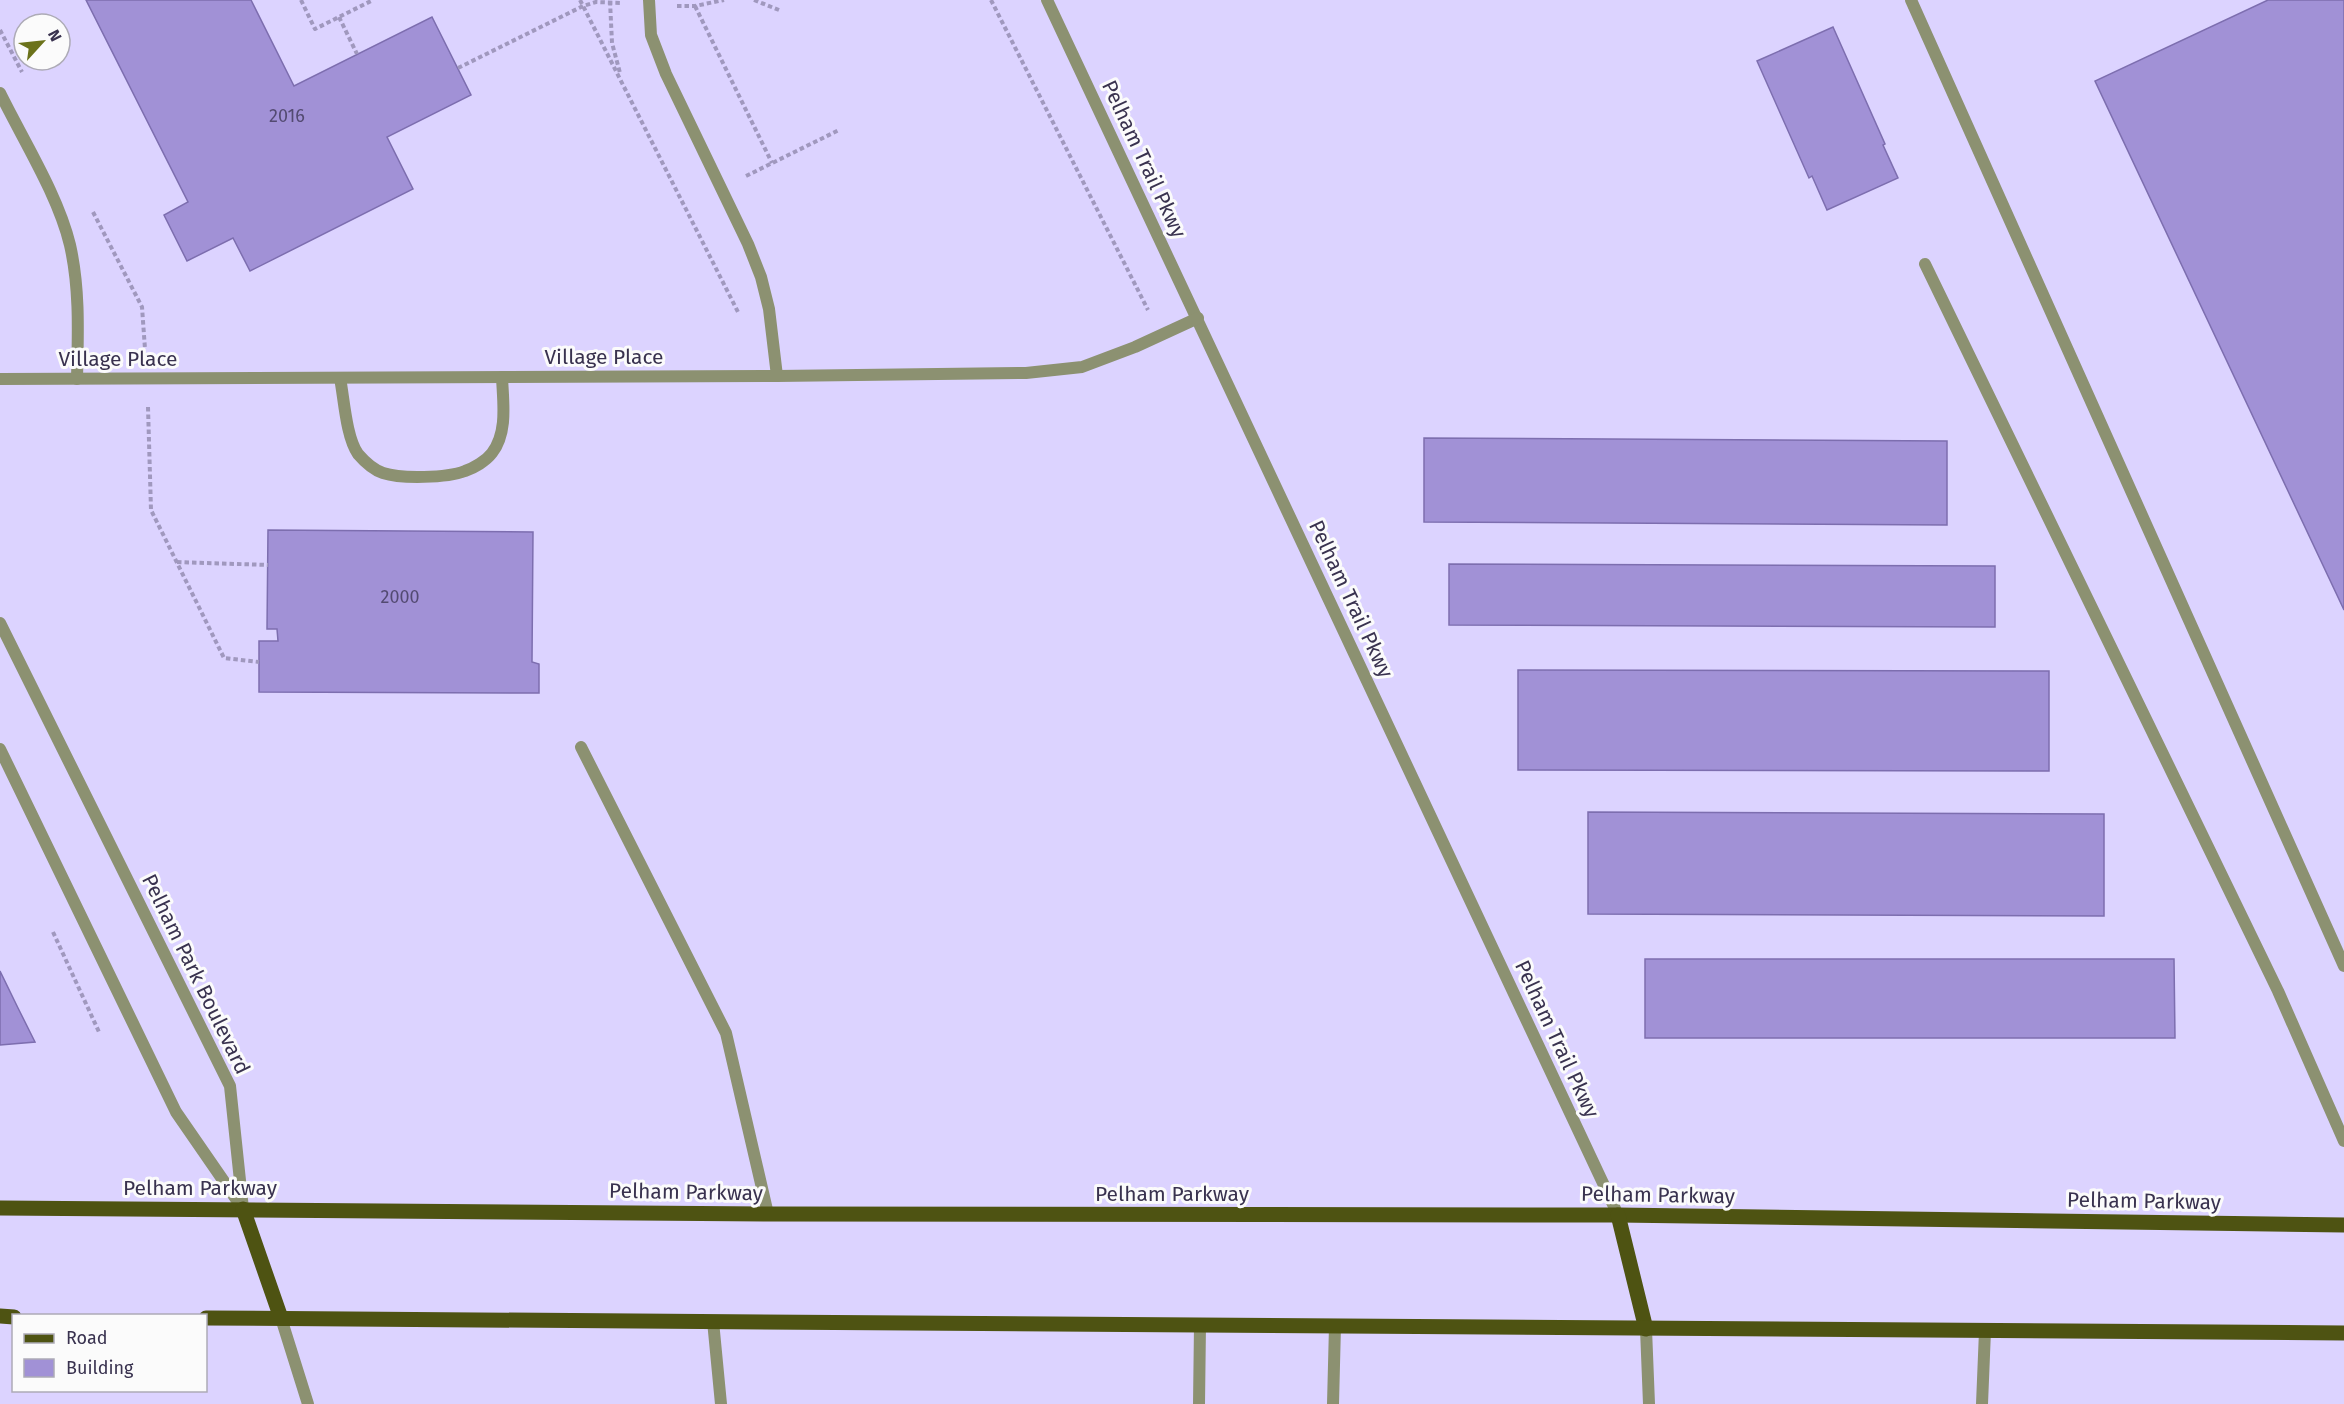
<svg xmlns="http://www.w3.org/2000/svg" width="2344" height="1404" font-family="'Fira Sans',sans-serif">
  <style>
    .building { fill: #a191d6; stroke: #7d6eaf; stroke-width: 1.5 }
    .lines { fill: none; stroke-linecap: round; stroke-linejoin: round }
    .path { stroke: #a098be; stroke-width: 4; stroke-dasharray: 4.5 3; stroke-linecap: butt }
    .lane { stroke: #8c9171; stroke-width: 12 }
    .street { stroke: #8c9171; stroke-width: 12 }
    .primary { stroke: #4e5312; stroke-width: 15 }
    .labels { text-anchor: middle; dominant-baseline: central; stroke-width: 6; stroke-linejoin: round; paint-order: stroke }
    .number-label { font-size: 18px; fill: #534a71 }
    .street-label { font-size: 21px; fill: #39324f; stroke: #fbfbfb }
  </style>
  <rect width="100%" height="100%" fill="#dcd3ff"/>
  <g class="building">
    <polygon points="86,0 251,0 294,86 432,17 471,95 387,137 413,189 250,271 233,238 187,261 164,215 188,202"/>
    <polygon points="2268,0 2344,0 2344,610 2095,81"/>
    <polygon points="1833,27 1885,144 1883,145 1898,178 1827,210 1812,176 1809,178 1757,61"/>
    <polygon points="1424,438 1947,441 1947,525 1424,522"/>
    <polygon points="268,530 533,532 532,662 539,664 539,693 259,692 259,641 278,641 277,629 267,629"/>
    <polygon points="1449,564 1995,566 1995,627 1449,625"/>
    <polygon points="1518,670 2049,671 2049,771 1518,770"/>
    <polygon points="1588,812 2104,814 2104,916 1588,914"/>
    <polygon points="1645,959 2174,959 2175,1038 1645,1038"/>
    <polygon points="0,971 18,1008 35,1042 0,1045"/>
  </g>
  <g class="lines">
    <g class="path">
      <polyline points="301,0 315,29 373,0"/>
      <polyline points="580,0 738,312"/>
      <polyline points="754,0 779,10"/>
      <polyline points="991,0 1148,310"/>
      <polyline points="610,1 612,43 620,73"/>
      <polyline points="677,6 695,6 724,0"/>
      <polyline points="695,6 772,163"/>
      <polyline points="339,17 357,54"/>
      <polyline points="0,30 22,72"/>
      <polyline points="458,68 583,6 596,2 622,3"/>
      <polyline points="746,176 839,130"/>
      <polyline points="93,212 142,307 145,349"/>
      <polyline points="148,407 151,510 224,658 259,662"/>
      <polyline points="177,562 268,565"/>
      <polyline points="53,932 99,1032"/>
    </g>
    <g class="lane">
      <polyline points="649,0 651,35 666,74 748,244 761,277 769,309 777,376"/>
      <polyline points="1911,0 2344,966"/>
      <path d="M0,93C23,140 58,195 70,245C80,289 78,334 77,379"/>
      <polyline points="1925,264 2278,991 2344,1141"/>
      <path d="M340,378C344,398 346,437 358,454C364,461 374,470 383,473C401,479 447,478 465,471C474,468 486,461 492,453C508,432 503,402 502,377"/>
      <polyline points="581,747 726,1033 768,1214"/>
      <polyline points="713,1321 721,1404"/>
      <polyline points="1646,1329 1649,1404"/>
      <polyline points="1199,1404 1200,1325"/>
      <polyline points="1333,1404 1335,1326"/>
      <polyline points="1982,1404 1985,1331"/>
    </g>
    <g class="street">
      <polyline points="1047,0 1618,1215"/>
      <polyline points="0,379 777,376 1026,373 1082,367 1135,347 1198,318"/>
      <polyline points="0,623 230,1086 243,1209 176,1112 0,749"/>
      <polyline points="281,1318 308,1404"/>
    </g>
    <g class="primary">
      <polyline points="0,1208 768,1214 1618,1215 2344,1225"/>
      <polyline points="243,1209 281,1318"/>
      <polyline points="1618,1215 1646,1329"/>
      <polyline points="0,1316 14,1317"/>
      <polyline points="206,1318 2344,1333"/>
    </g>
  </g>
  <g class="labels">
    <g class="number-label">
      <text x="287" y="116">2016</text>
      <text x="400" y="597">2000</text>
    </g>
    <g class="street-label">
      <text transform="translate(1144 159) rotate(65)">Pelham Trail Pkwy</text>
      <text x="604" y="357">Village Place</text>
      <text x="118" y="359">Village Place</text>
      <text transform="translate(1351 599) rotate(65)">Pelham Trail Pkwy</text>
      <text transform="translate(196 974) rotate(64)">Pelham Park Boulevard</text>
      <text transform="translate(1557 1039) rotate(65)">Pelham Trail Pkwy</text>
      <text x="200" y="1188">Pelham Parkway</text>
      <text transform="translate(686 1192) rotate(1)">Pelham Parkway</text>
      <text x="1172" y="1194">Pelham Parkway</text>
      <text transform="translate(1658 1195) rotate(1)">Pelham Parkway</text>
      <text transform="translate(2144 1201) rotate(1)">Pelham Parkway</text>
    </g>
  </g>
  <rect x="12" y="1314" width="195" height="78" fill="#fbfbfb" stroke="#adabb6" stroke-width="1.5"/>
  <rect x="24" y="1334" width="30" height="9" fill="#4e5312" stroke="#adabb6" stroke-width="1.5"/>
  <text x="66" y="1344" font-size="18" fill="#39324f">Road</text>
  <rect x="24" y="1359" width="30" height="18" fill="#a191d6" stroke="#adabb6" stroke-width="1.5"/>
  <text x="66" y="1374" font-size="18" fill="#39324f">Building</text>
  <g transform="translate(42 42) rotate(63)"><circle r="28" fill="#fbfbfb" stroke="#adabb6" stroke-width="1.5"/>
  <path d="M0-4.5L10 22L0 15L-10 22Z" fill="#6b721a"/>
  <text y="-9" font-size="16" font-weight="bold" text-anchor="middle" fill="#39324f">N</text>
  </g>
</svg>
